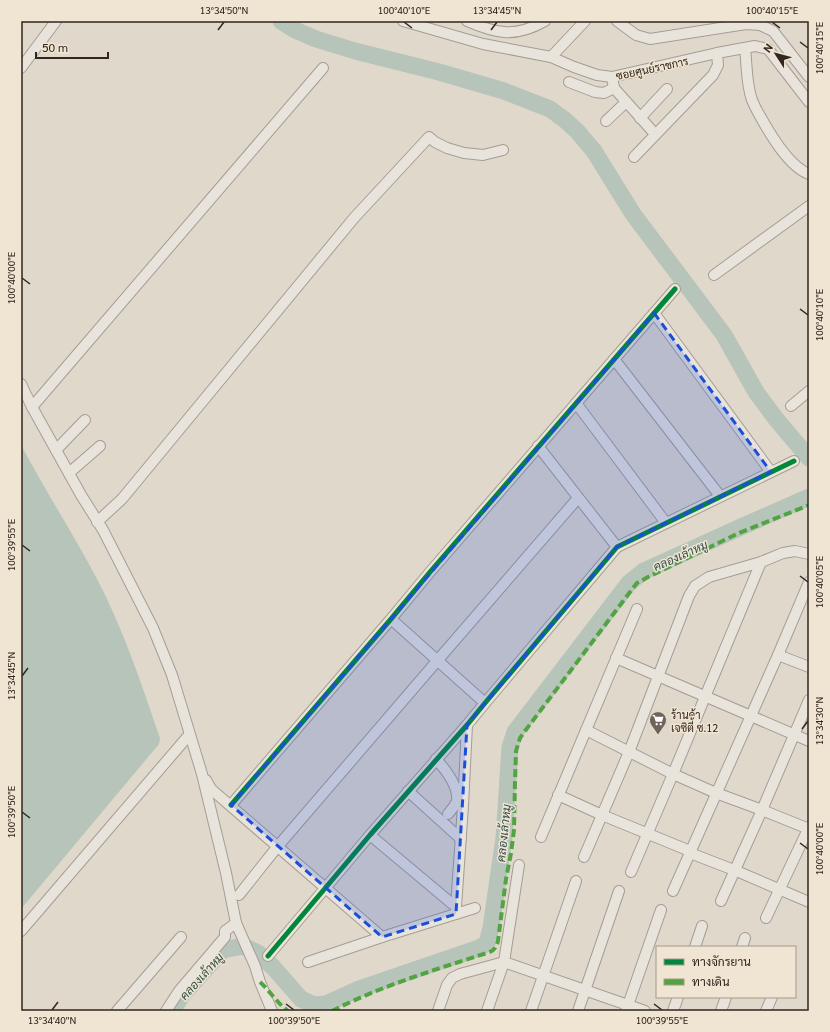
<svg xmlns="http://www.w3.org/2000/svg" width="830" height="1032" font-family="Georgia,Sarabun,serif">
  <style>
    .water { fill: #b7c4ba }
    .lines { fill: none; stroke-linecap: round; stroke-linejoin: round }
    .river { stroke: #b7c4ba; stroke-width: 17 }
    .minor-casing { stroke: #a59d95; stroke-width: 12 }
    .minor { stroke: #e8e4dc; stroke-width: 10 }
    .quiet { stroke: #52a341; stroke-width: 4; stroke-dasharray: 8 4; stroke-linecap: butt }
    .cycleway-casing { stroke: #f0e5d2; stroke-width: 8 }
    .cycleway { stroke: #00873e; stroke-width: 5 }
    .marked { fill: #1d4ed8; fill-opacity: 0.2; stroke: #1d4ed8; stroke-width: 3; stroke-dasharray: 8 5; stroke-linejoin: round }
    .ticks { fill: none; stroke: #32261e; stroke-width: 1.5 }
    .labels { text-anchor: middle; dominant-baseline: central; stroke-width: 3; stroke-linejoin: round; paint-order: stroke }
    .street-label { font-size: 11px; fill: #32261e; stroke: #f0e5d2 }
    .poi-label { font-size: 11px; fill: #32261e; stroke: #f0e5d2; text-anchor: start }
    .water-label { font-size: 12px; font-style: italic; fill: #304f4b; stroke: #f0e5d2 }
    .neatline { fill: none; stroke: #32261e; stroke-width: 1.5 }
    .ticks-label { font-size: 10px; text-anchor: middle; fill: #32261e }
  </style>
  <rect width="100%" height="100%" fill="#e0d8cb"/>
  <path class="water" d="M21,445C45,490 72,532 96,577C123,628 141,683 160,738L159,744L21,909Z"/>
  <g class="lines">
    <g class="river">
      <polyline points="281,21 295,30 316,39 355,51 439,72 504,91 550,109 565,120 577,131 594,151 633,214 724,335 756,392 776,419 809,458"/>
      <polyline points="172,1011 183,994 223,950 243,946 258,953 273,967 301,999 314,1005 326,1004 359,989 479,948 487,943 491,928 504,838 510,747 515,732 629,583 644,571 741,527 809,497"/>
    </g>
    <g class="minor-casing">
      <g id="minor">
        <polyline points="403,21 483,44 551,57 574,67 597,75 612,77 717,53 755,46 768,49 809,102"/>
        <path d="M467,21C497,34 515,38 545,21"/>
        <polyline points="617,21 636,35 650,39 746,24 760,25 773,31 809,77"/>
        <path d="M745,48C747,65 746,83 752,100C754,105 757,111 760,116C770,134 789,167 809,174"/>
        <polyline points="551,57 585,21"/>
        <polyline points="21,68 56,21"/>
        <polyline points="612,77 614,88 655,134"/>
        <polyline points="569,82 595,92 604,93 614,88"/>
        <polyline points="640,118 667,89"/>
        <polyline points="606,121 626,102"/>
        <polyline points="634,157 713,75 718,65 717,53"/>
        <polyline points="714,275 809,206"/>
        <polyline points="654,313 771,472"/>
        <polyline points="614,359 720,496"/>
        <polyline points="21,384 32,407 81,495 103,530 153,628 172,675 202,774 226,873 236,923 255,966 260,982 272,1011"/>
        <polyline points="576,403 666,523"/>
        <polyline points="791,406 809,391"/>
        <polyline points="32,407 323,68"/>
        <polyline points="538,446 617,547"/>
        <polyline points="56,450 85,420"/>
        <polyline points="69,473 100,446"/>
        <polyline points="97,522 122,499 354,218 429,137 435,142 447,148 464,153 483,155 503,150"/>
        <polyline points="391,619 485,703"/>
        <polyline points="778,655 809,667"/>
        <polyline points="616,658 809,741"/>
        <polyline points="586,730 673,774 716,793 762,810 809,829"/>
        <path d="M436,759C445,769 459,786 457,801C455,806 451,810 448,814"/>
        <polyline points="206,780 211,789 382,937 475,908"/>
        <polyline points="408,791 461,839"/>
        <polyline points="558,795 602,815 690,851"/>
        <polyline points="231,805 391,619 430,572 675,289"/>
        <polyline points="370,835 456,907"/>
        <polyline points="541,837 637,609"/>
        <polyline points="690,853 734,870 809,902"/>
        <polyline points="584,857 629,752 689,596 695,586 709,577 761,562 783,553 795,551 809,554"/>
        <polyline points="631,872 673,774 761,562"/>
        <polyline points="673,891 778,655 809,582"/>
        <polyline points="239,895 278,846 437,661 578,498"/>
        <polyline points="721,901 762,810 809,700"/>
        <polyline points="456,914 456,907 463,806 467,725"/>
        <polyline points="766,918 809,827"/>
        <polyline points="21,931 189,735"/>
        <polyline points="695,947 702,926"/>
        <polyline points="742,947 745,938"/>
        <polyline points="268,956 370,835 467,725 485,703 617,547 794,461"/>
        <polyline points="308,962 382,937"/>
        <polyline points="117,1011 181,937"/>
        <polyline points="166,1011 179,991 225,937 225,931 236,923"/>
        <polyline points="438,1011 447,985 452,978 460,974 504,962 645,1011"/>
        <polyline points="487,1011 504,962 519,865"/>
        <polyline points="531,1011 576,881"/>
        <polyline points="578,1011 619,891"/>
        <polyline points="626,1011 661,910"/>
        <polyline points="673,1011 678,997"/>
        <polyline points="721,1011 726,997"/>
        <polyline points="766,1011 772,997"/>
      </g>
    </g>
    <use href="#minor" class="minor"/>
    <g class="quiet">
      <path d="M260,982C270,991 277,1003 288,1011"/>
      <path d="M332,1011C381,986 434,970 487,953C494,951 496,948 498,941L506,879L511,853L514,830L515,782L516,751L520,738L525,731L633,588L637,583L650,576L739,533L809,505"/>
    </g>
    <g class="cycleway-casing">
      <g id="cycleway">
        <polyline points="231,805 391,619 430,572 675,289"/>
        <polyline points="268,956 370,835 467,725 485,703 617,547 794,461"/>
      </g>
    </g>
    <use href="#cycleway" class="cycleway"/>
  </g>
  <path class="marked" d="M654,313L771,472L617,547L467,725L456,914L382,937L231,805Z"/>
  <path class="ticks" d="M404,22L412,28M772,22L780,28M218,30L224,22M491,30L497,22M800,42L808,48M22,278L30,284M800,309L808,315M22,545L30,551M800,576L808,582M22,676L28,668M802,729L808,721M22,812L30,818M800,843L808,849M286,1004L294,1010M654,1004L662,1010M52,1010L58,1002"/>
  <defs>
    <g id="supermarket-pin" transform="scale(0.9)"><path d="M0 17L-7.5 6A9.5 9.5 0 1 1 7.5 6Z" fill="#6f645b" stroke="#f0e5d2"/><path d="M-6-5.5h2.5l.6 2H6L4.5 2H-2.5L-4.4-4H-6ZM-1.5 3.2a1.3 1.3 0 1 0 .1 0ZM3 3.2a1.3 1.3 0 1 0 .1 0Z" fill="#fff"/></g>
  </defs>
  <g fill-rule="evenodd">
    <use href="#supermarket-pin" x="658" y="720"/>
  </g>
  <g class="labels">
    <g class="street-label">
      <text transform="translate(652 68) rotate(-12)">ซอยศูนย์ราชการ</text>
    </g>
    <g class="poi-label">
      <text x="671" y="714">ร้านค้า<tspan x="671" dy="13">เจซิตี้ ซ.12</tspan></text>
    </g>
    <g class="water-label">
      <text transform="translate(680 555) rotate(-24)">คลองเล้าหมู</text>
      <text transform="translate(503 833) rotate(-84)">คลองเล้าหมู</text>
      <text transform="translate(201 976) rotate(-48)">คลองเล้าหมู</text>
    </g>
  </g>
  <rect width="830" height="1032" fill="none" stroke="#f0e5d2" stroke-width="44"/>
  <rect x="656" y="946" width="140" height="52" fill="#f0e5d2" stroke="#a4998a"/>
  <rect x="664" y="959" width="20" height="6" fill="#00873e" stroke="#a4998a"/>
  <text x="692" y="966" font-size="12" fill="#32261e">ทางจักรยาน</text>
  <rect x="664" y="979" width="20" height="6" fill="#52a341" stroke="#a4998a"/>
  <text x="692" y="986" font-size="12" fill="#32261e">ทางเดิน</text>
  <g transform="translate(776 54) rotate(306)" stroke="#f0e5d2" stroke-width="3" paint-order="stroke">
  <path d="M0-3L7 15L0 10L-7 15Z" fill="#32261e"/>
  <text y="-6" font-size="11" font-weight="bold" text-anchor="middle" fill="#32261e">N</text>
  </g>
  <path d="M36 52v6h72v-6" fill="none" stroke="#32261e" stroke-width="2"/>
  <text x="42" y="52" font-size="12" fill="#32261e" stroke="#f0e5d2" stroke-width="3" paint-order="stroke">50 m</text>
  <rect x="22" y="22" width="786" height="988" class="neatline"/>
  <g class="ticks-label">
    <text x="224" y="14">13°34'50"N</text>
    <text x="404" y="14">100°40'10"E</text>
    <text x="497" y="14">13°34'45"N</text>
    <text x="772" y="14">100°40'15"E</text>
    <text transform="translate(819 48) rotate(-90)" y="4">100°40'15"E</text>
    <text transform="translate(11 278) rotate(-90)" y="4">100°40'00"E</text>
    <text transform="translate(819 315) rotate(-90)" y="4">100°40'10"E</text>
    <text transform="translate(11 545) rotate(-90)" y="4">100°39'55"E</text>
    <text transform="translate(819 582) rotate(-90)" y="4">100°40'05"E</text>
    <text transform="translate(11 676) rotate(-90)" y="4">13°34'45"N</text>
    <text transform="translate(819 721) rotate(-90)" y="4">13°34'30"N</text>
    <text transform="translate(11 812) rotate(-90)" y="4">100°39'50"E</text>
    <text transform="translate(819 849) rotate(-90)" y="4">100°40'00"E</text>
    <text x="52" y="1024">13°34'40"N</text>
    <text x="294" y="1024">100°39'50"E</text>
    <text x="662" y="1024">100°39'55"E</text>
  </g>
</svg>
